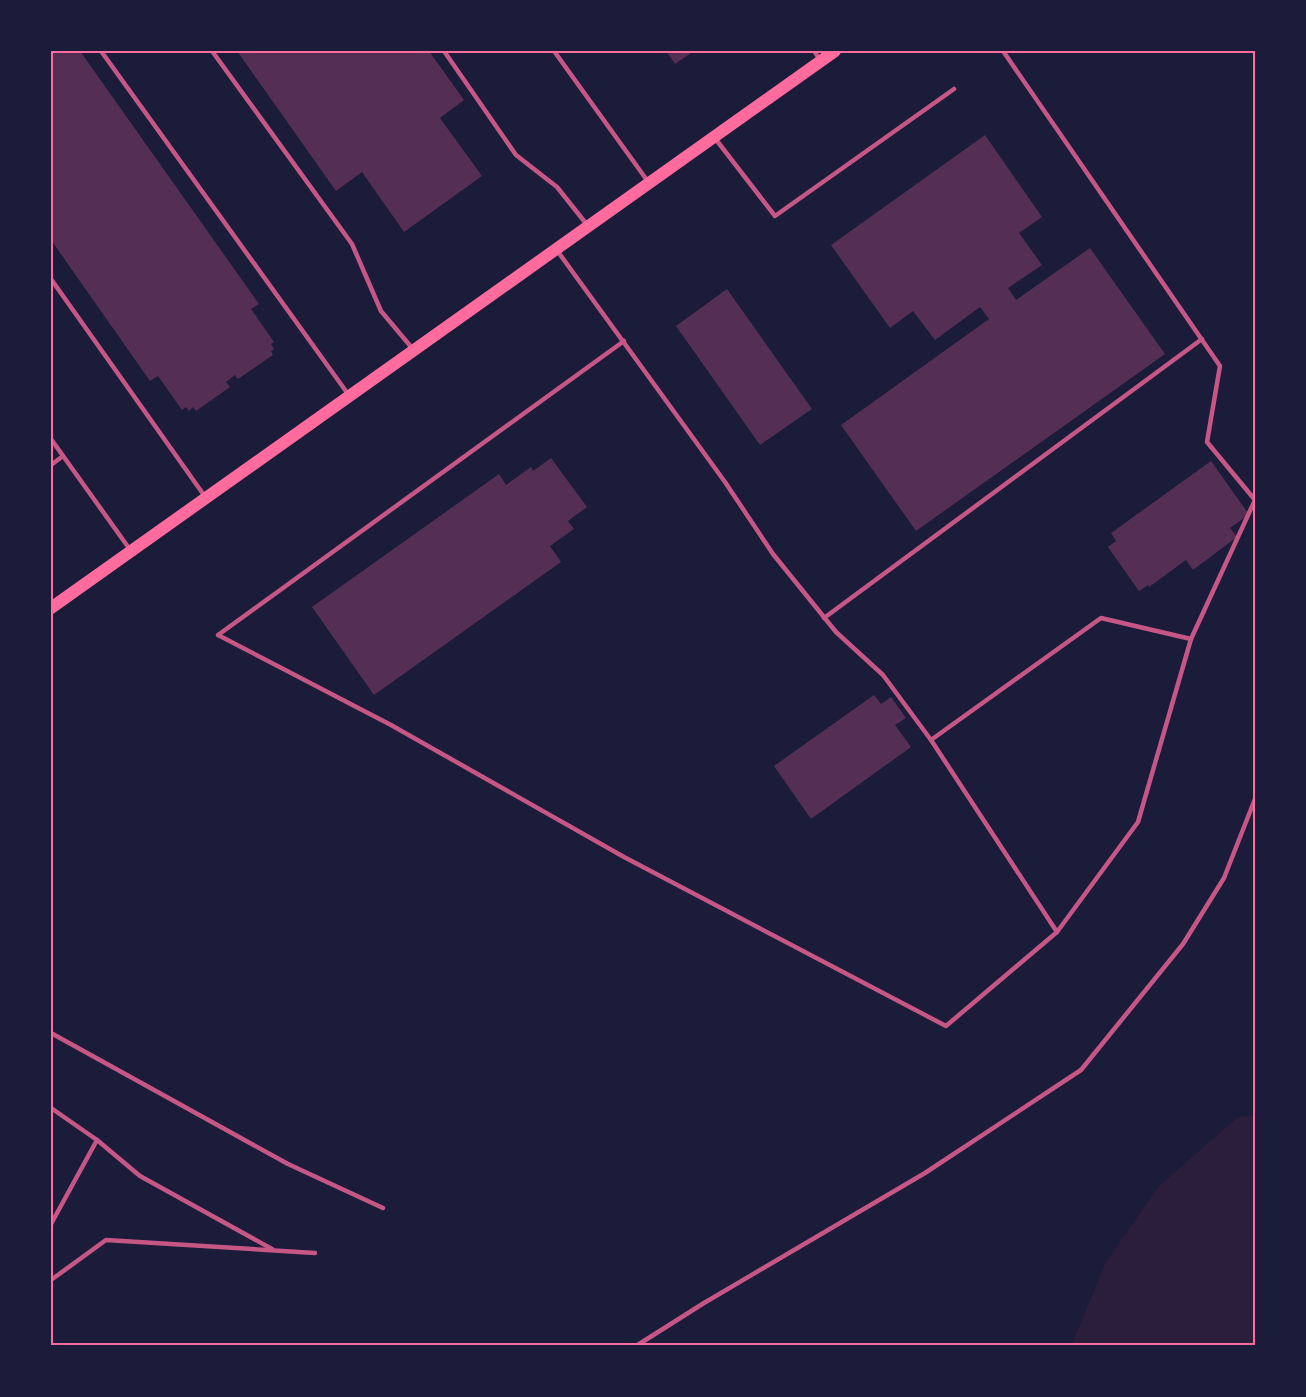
<svg xmlns="http://www.w3.org/2000/svg" width="1306" height="1397" font-family="Figtree,sans-serif">
  <style>
    .green { fill: #2a1e3b }
    .building { fill: #542f53 }
    .lines { fill: none; stroke-linecap: round; stroke-linejoin: round }
    .service { stroke: #c65784; stroke-width: 4.5 }
    .secondary { stroke: #ff6b9d; stroke-width: 12 }
    .neatline { fill: none; stroke: #ff6b9d; stroke-width: 2 }
  </style>
  <rect width="100%" height="100%" fill="#1b1b3a"/>
  <polygon class="green" points="1255,1115 1255,1346 1071,1346 1106,1262 1159,1186 1238,1117"/>
  <g class="building">
    <polygon points="51,51 80,51 259,304 251,309 274,342 271,344 274,349 271,351 273,355 238,379 235,375 226,382 230,387 196,411 193,407 189,411 186,407 182,410 158,376 150,381 51,240"/>
    <polygon points="237,51 429,51 464,100 440,118 482,176 404,232 362,172 336,191"/>
    <polygon points="666,51 694,51 675,64"/>
    <polygon points="985,135 1042,217 1019,233 1042,265 1008,288 1016,300 1090,248 1165,354 916,531 841,425 989,319 980,307 935,340 913,311 890,328 831,245"/>
    <polygon points="727,289 812,409 760,445 676,326"/>
    <polygon points="551,458 587,507 568,521 574,529 550,546 561,562 374,695 312,607 499,474 506,485 531,467 533,471"/>
    <polygon points="1211,461 1248,513 1247,516 1230,528 1237,537 1193,570 1186,560 1149,587 1148,585 1139,591 1108,547 1116,541 1111,533"/>
    <polygon points="874,695 881,704 891,697 906,718 895,725 911,747 811,819 774,766"/>
  </g>
  <g class="lines">
    <g class="service">
      <polyline points="101,51 348,394"/>
      <polyline points="212,51 352,244 381,311 412,348"/>
      <polyline points="444,51 516,155 557,187 588,226"/>
      <polyline points="554,51 649,183"/>
      <polyline points="814,51 821,61"/>
      <polyline points="1003,51 1220,366 1207,442 1255,500 1191,639"/>
      <polyline points="714,137 775,216 954,89"/>
      <polyline points="556,249 725,482 773,554 836,632 883,675 931,740 1057,932 946,1026 624,857 391,725 218,635 624,341"/>
      <polyline points="51,279 206,498"/>
      <polyline points="51,439 131,551"/>
      <polyline points="51,465 63,456"/>
      <polyline points="824,618 1202,339"/>
      <polyline points="931,740 1101,618 1191,639 1138,822 1057,932"/>
      <polyline points="51,1033 288,1164 383,1208"/>
      <polyline points="51,1108 97,1140 51,1224"/>
      <polyline points="97,1140 140,1176 272,1249"/>
      <polyline points="51,1280 106,1240 315,1253"/>
      <polyline points="636,1346 704,1303 925,1173 1081,1070 1183,944 1224,878 1255,799"/>
    </g>
    <polyline class="secondary" points="51,608 835,51"/>
  </g>
  <rect width="1306" height="1397" fill="none" stroke="#1b1b3a" stroke-width="105"/>
  <rect x="52" y="52" width="1202" height="1292" class="neatline"/>
</svg>
